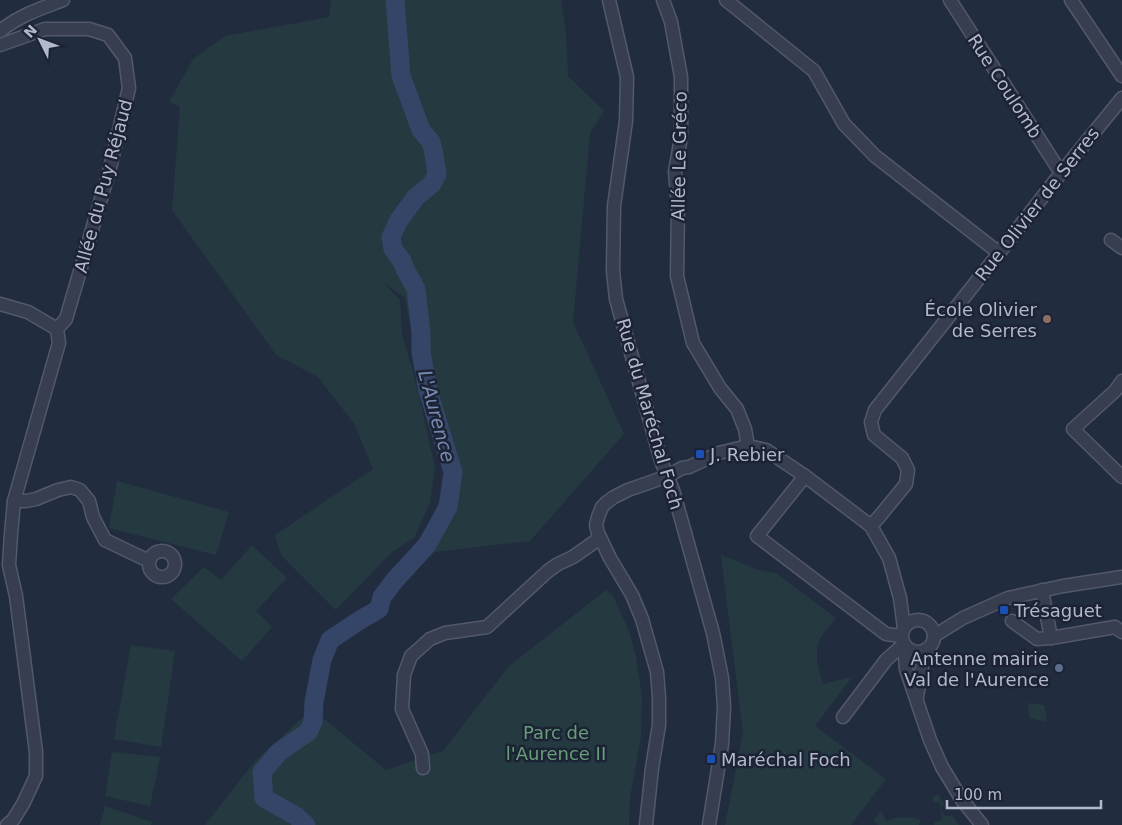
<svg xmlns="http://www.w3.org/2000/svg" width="1122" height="825" font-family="'DejaVu Sans',sans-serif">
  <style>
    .green { fill: #243a40 }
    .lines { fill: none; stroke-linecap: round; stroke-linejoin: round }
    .river { stroke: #354567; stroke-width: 19 }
    .minor-casing { stroke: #52596a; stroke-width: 15 }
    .minor { stroke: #363e4f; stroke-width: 12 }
    .education-dot { fill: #8d6e63; stroke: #1c2334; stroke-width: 2 }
    .transit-dot { fill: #1a4fb4; stroke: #1c2334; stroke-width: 2 }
    .service-dot { fill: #5c6f8a; stroke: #1c2334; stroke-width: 2 }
    .labels { text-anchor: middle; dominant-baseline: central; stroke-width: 5; stroke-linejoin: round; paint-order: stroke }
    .street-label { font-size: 18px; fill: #b2b9ca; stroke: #1c2334 }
    .poi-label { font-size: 18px; fill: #b2b9ca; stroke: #1c2334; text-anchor: start }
    .park-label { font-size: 18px; fill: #689d79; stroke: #1c2334 }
    .water-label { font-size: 19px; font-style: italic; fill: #788cb3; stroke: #1c2334 }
  </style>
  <rect width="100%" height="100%" fill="#222c3f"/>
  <g class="green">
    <polygon points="331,0 561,0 566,34 568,76 604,111 590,133 573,322 624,434 530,541 417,554 442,494 445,467 416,357 405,298 383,282 400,300 402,335 413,371 435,467 430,503 414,538 392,552 336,610 281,555 275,535 373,469 355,425 318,377 276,355 172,210 180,107 169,102 193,59 225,36 329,17"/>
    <polygon points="117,481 229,512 216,555 109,528"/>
    <polygon points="252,545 287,578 256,611 272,627 242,661 171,599 204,567 221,580"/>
    <path d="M721,555L758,570L776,573L836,618C831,624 825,630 821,637C813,652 818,669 823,684L852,677L815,726L886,779L851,825H725L743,733Z"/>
    <polygon points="606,590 613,596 629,631 636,657 642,697 641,737 630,798 629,825 205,825 255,761 312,709 386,770 443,751 509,666"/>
    <polygon points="131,645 175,651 161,747 114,739"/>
    <polygon points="1028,703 1044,705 1047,722 1030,718"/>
    <polygon points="112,752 160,757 150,806 105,796"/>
    <polygon points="939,795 944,804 941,807 942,811 946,817 952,815 959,825 934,825 934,822 942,820 940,802 933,802 933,796"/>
    <polygon points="105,806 152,822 151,825 100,825"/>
    <path d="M881,810L886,821C898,816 908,816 921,820L919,825H878L874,822V820Z"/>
  </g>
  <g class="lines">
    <polyline class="river" points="306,825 296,816 264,798 262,772 279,752 308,732 313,722 314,702 322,660 330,640 360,620 379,609 382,597 394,581 427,545 448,507 453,472 428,391 421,352 421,332 416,289 405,269 402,261 393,249 391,237 399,220 416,197 432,184 437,174 434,154 431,142 421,130 401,76 395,0"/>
    <g class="minor-casing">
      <g id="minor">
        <polyline points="609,0 627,77 626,121 614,206 613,271 616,299 661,461 673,490 713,633 722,678 724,707 722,744 709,825"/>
        <polyline points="663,0 671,22 681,77 681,137 675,172 678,207 677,276 693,343 720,388 737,409 745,429 748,446"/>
        <polyline points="726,0 814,71 844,124 875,156 999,253"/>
        <polyline points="950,0 1061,173"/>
        <polyline points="1071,0 1122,76"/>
        <path d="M0,31C20,15 40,9 63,0"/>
        <polyline points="0,45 45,29 89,29 108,35 125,58 129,88 110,168 66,319 57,329"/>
        <polyline points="1111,240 1122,248"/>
        <polyline points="0,304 28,312 57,329 59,343 14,501 11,534 9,565 16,596 36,752 36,776 23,804 13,820 7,825"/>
        <polyline points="1122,381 1115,391 1073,429 1122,477"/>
        <polyline points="805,476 757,536 886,634 901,636"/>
        <polyline points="14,501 26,501 36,499 58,490 71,487 80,490 89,501 93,517 105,540 149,561"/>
        <polyline points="871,526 879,517 906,484 908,470 902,458 874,435 871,422 875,410 999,253 1061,173 1122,98"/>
        <circle cx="162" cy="564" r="13"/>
        <polyline points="1042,590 1051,638 1115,627 1122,632"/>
        <circle cx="918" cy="636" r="16"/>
        <polyline points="1012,621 1037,639 1051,638"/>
        <polyline points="934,636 963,618 1008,598 1063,586 1122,577"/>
        <polyline points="904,644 906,669 930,740 942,767 962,800 982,825"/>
        <polyline points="917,697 925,650"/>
        <polyline points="843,717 886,660 904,644"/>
        <polyline points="423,768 422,754 402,709 404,675 411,656 430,639 445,633 487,627 548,571 558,564 573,557 600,538"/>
        <polyline points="646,825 652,768 659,725 659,697 657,672 642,619 632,595 610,558 598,533 596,525 598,517 602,507 607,502 614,497 628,490 668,476 682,468 689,467 719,453 748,446 766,450 805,476 871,526 889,558 900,598 904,628"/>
      </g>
    </g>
    <use href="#minor" class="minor"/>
  </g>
  <circle class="education-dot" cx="1047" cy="319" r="5"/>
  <g class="transit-dot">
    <rect x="695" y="449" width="10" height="10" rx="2.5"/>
    <rect x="999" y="605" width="10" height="10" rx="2.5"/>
    <rect x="706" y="754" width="10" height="10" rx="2.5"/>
  </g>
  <circle class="service-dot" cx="1059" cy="668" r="5"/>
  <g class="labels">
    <g class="street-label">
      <text transform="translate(1005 86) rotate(57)">Rue Coulomb</text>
      <text transform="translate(679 156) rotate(-89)">Allée Le Gréco</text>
      <text transform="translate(103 186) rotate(-75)">Allée du Puy Réjaud</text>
      <text transform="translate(1037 204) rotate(-52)">Rue Olivier de Serres</text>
      <text transform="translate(650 414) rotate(74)">Rue du Maréchal Foch</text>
    </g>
    <g class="poi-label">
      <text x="1037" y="309" text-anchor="end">École Olivier<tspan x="1037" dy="21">de Serres</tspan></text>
      <text x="710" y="454">J. Rebier</text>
      <text x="1014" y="610">Trésaguet</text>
      <text x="1049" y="658" text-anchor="end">Antenne mairie<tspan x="1049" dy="21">Val de l'Aurence</tspan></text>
      <text x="721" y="759">Maréchal Foch</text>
    </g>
    <g class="park-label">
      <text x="556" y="732">Parc de<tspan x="556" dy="21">l'Aurence II</tspan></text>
    </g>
    <g class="water-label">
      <text transform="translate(437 416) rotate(75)">L'Aurence</text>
    </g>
  </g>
  <g transform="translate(40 40) rotate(312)" stroke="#1c2334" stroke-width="4" paint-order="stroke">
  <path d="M0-4L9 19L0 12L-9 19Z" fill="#b2b9ca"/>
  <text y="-8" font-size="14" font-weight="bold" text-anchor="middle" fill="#b2b9ca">N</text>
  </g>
  <path d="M947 800v8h154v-8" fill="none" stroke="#b2b9ca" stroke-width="2.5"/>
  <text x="954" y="800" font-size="15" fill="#b2b9ca" stroke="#1c2334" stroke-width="4" paint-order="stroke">100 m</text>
</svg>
